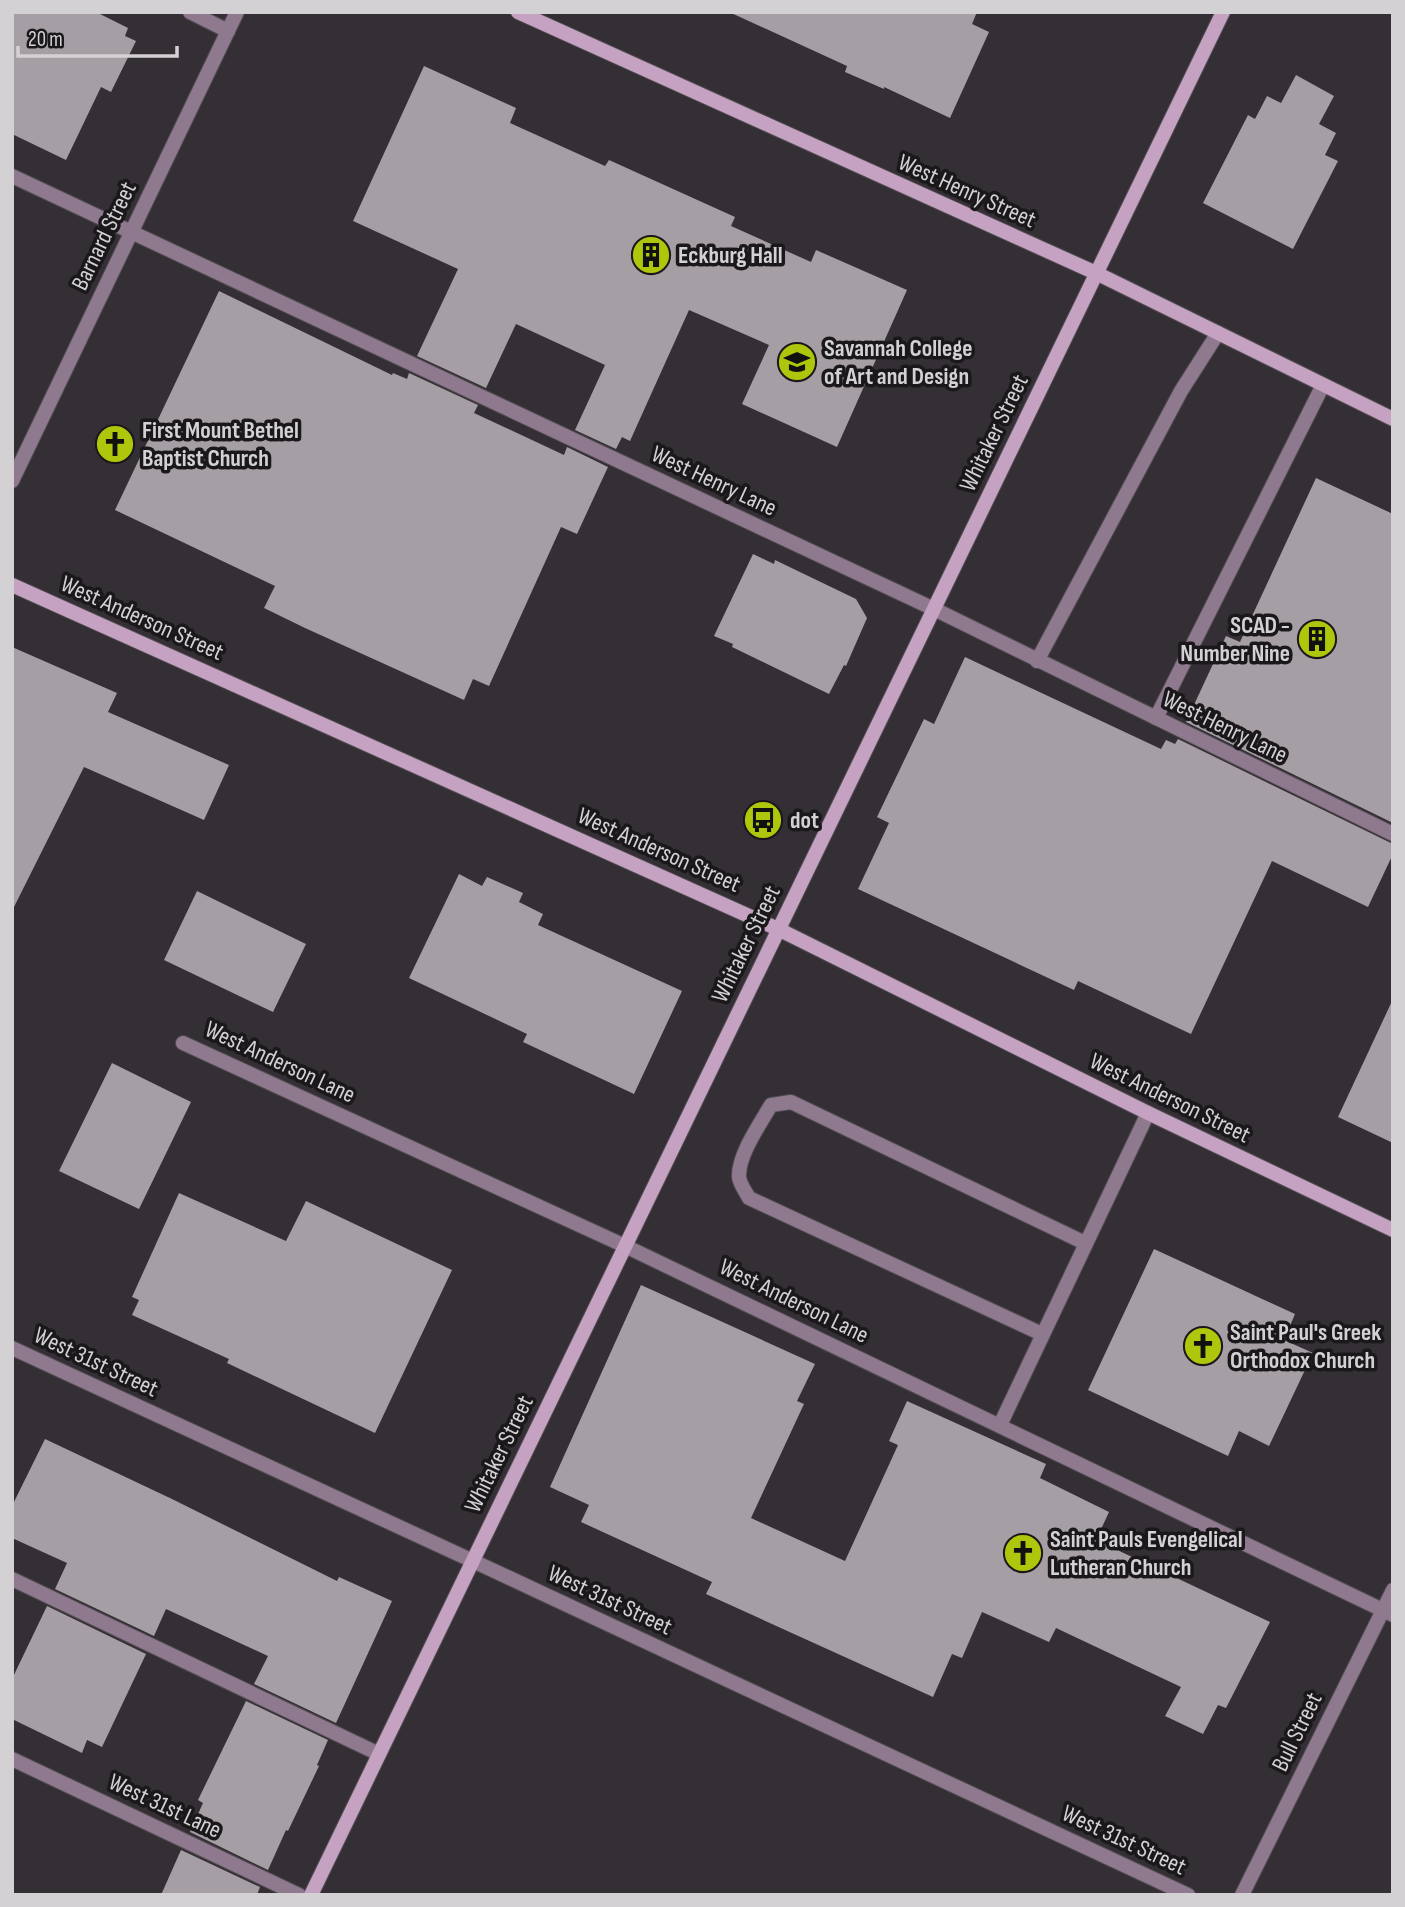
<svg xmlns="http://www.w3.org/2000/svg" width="1405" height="1907" font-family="'Sofia Sans Condensed',sans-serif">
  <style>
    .building { fill: #a59fa5 }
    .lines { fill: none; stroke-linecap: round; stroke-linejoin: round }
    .service-casing { stroke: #514c51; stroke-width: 16 }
    .minor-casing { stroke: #514c51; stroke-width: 16 }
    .tertiary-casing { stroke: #514c51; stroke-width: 16 }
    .secondary-casing { stroke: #514c51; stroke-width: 16 }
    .service { stroke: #8f798e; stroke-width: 14 }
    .minor { stroke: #8f798e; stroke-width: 14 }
    .tertiary { stroke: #8f798e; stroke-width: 14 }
    .secondary { stroke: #c5a2c2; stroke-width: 14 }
    .labels { text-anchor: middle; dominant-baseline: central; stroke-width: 7; stroke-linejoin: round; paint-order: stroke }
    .street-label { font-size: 24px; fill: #d4d1d4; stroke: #1a181a }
    .poi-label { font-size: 24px; font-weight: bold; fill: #d4d1d4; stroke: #1a181a; text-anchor: start }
  </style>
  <rect width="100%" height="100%" fill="#342f34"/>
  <g class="building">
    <polygon points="12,12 96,12 128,28 125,36 136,41 111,92 101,87 66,160 12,134"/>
    <polygon points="729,12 977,12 972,24 989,32 950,118 884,87 884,89 845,72 847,66"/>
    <polygon points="424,66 516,108 510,123 605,166 609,160 735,217 731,226 811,262 816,250 907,290 837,447 742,404 769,345 689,310 630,441 622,437 616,449 575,430 605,365 516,324 486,388 417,356 458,269 353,221"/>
    <polygon points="1296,75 1334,96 1319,124 1336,133 1325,155 1338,161 1293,249 1203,203 1248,115 1255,119 1267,96 1281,103"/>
    <polygon points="219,291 392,375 393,373 407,379 409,373 478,405 474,413 564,455 567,447 608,467 577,534 561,527 489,686 473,679 464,700 305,628 264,608 275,586 115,510"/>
    <polygon points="1316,478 1393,514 1393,823 1186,722 1226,636 1240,642"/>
    <polygon points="753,554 774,564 775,560 856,599 867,618 846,666 844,665 829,694 732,647 733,644 714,636"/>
    <polygon points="12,647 117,693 108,712 229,765 204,820 84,767 12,911"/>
    <polygon points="965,657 1161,749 1166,740 1175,744 1178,739 1393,844 1393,854 1368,907 1272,861 1191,1034 1078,981 1074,990 858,889 889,823 877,817 924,719 934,724"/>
    <polygon points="459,874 482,886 487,877 523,893 519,902 543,914 538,925 682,991 634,1094 523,1042 527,1034 409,978"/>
    <polygon points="197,891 306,944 273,1012 164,960"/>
    <polygon points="1393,999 1393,1143 1338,1117"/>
    <polygon points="112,1063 191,1102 139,1209 59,1171"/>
    <polygon points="179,1193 286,1241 306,1201 452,1270 375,1433 227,1363 229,1359 132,1315 139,1300 132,1297"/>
    <polygon points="1154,1249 1295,1314 1284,1340 1313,1353 1269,1446 1239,1431 1228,1456 1088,1390"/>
    <polygon points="641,1285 815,1364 797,1401 804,1404 751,1518 845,1561 898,1445 889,1441 907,1401 1046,1464 1040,1478 1109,1512 1096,1540 1270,1622 1226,1708 1218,1705 1203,1734 1165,1716 1181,1687 1056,1628 1049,1642 982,1612 962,1658 952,1654 933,1697 706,1594 712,1582 581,1522 589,1505 550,1487"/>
    <polygon points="45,1439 172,1499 337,1581 339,1577 392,1601 336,1723 254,1684 268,1656 166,1609 154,1636 55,1589 67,1563 12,1538 12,1506"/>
    <polygon points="47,1606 146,1654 102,1747 87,1740 82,1753 12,1719 12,1679"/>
    <polygon points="246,1701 328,1740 317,1765 319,1766 288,1831 286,1830 268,1870 190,1832 203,1803 198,1800"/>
    <polygon points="181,1850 260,1887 257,1895 161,1895"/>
  </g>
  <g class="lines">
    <g class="service-casing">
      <g id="service">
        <polyline points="190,12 228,31"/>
        <polyline points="12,176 934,609 1393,834"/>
        <polyline points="1037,661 1181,391 1218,333"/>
        <polyline points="1156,718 1323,385"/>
        <polyline points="183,1043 625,1246 1393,1615"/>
        <path d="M1042,1334L749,1198C746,1192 740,1185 739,1177C738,1155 760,1124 771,1105L791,1102L1085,1243"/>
        <polyline points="1000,1425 1148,1113"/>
        <polyline points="12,1579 379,1754"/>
        <polyline points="12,1759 299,1895"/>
      </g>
    </g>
    <g class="minor-casing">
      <polyline id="minor" points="12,1348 473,1561 1188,1895"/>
    </g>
    <g class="tertiary-casing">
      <g id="tertiary">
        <polyline points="12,481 237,12"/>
        <polyline points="1242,1895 1393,1590"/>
      </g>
    </g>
    <g class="secondary-casing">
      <g id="secondary">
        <polyline points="518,12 1096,273 1393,419"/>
        <polyline points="12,585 778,929 1148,1113 1393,1230"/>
        <polyline points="311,1895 1223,12"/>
      </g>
    </g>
    <use href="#service" class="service"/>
    <use href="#minor" class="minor"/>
    <use href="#tertiary" class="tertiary"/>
    <use href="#secondary" class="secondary"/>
  </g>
  <defs>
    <g id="building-disc" transform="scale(2.0125)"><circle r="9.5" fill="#aec60c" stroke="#1a181a"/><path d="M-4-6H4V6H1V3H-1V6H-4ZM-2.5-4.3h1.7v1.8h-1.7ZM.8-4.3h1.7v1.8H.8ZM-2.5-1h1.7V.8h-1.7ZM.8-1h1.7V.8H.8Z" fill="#111"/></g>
    <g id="university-disc" transform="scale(2.0125)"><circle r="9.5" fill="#aec60c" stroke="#1a181a"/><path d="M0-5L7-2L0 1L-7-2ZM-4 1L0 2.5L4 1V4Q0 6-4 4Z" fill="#111"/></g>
    <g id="church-disc" transform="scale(2.0125)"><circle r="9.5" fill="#aec60c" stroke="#1a181a"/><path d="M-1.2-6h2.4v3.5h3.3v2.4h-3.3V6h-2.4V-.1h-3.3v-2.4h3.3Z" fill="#111"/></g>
    <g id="bus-disc" transform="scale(2.0125)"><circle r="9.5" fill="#aec60c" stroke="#1a181a"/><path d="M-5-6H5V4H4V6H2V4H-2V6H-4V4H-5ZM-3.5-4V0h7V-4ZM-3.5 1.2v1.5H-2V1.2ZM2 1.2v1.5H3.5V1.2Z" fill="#111"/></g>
  </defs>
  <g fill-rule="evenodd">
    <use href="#building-disc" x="651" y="255"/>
    <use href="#university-disc" x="797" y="362"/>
    <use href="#church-disc" x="115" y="444"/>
    <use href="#building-disc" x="1317" y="639"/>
    <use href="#bus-disc" x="763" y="820"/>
    <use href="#church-disc" x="1203" y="1346"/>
    <use href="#church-disc" x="1023" y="1553"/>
  </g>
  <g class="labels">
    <g class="street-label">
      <text transform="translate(967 191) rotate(24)">West Henry Street</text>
      <text transform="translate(104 236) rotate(-64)">Barnard Street</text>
      <text transform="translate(994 433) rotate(-64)">Whitaker Street</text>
      <text transform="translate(714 481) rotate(25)">West Henry Lane</text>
      <text transform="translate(142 618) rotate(24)">West Anderson Street</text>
      <text transform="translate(1225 727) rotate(26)">West Henry Lane</text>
      <text transform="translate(659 850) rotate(24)">West Anderson Street</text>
      <text transform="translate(746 944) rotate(-64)">Whitaker Street</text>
      <text transform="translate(280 1062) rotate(25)">West Anderson Lane</text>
      <text transform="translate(1170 1098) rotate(26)">West Anderson Street</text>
      <text transform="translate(794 1301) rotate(26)">West Anderson Lane</text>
      <text transform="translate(96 1362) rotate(25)">West 31st Street</text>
      <text transform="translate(499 1454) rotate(-64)">Whitaker Street</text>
      <text transform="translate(610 1600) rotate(25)">West 31st Street</text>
      <text transform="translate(1297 1732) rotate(-64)">Bull Street</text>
      <text transform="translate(165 1806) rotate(25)">West 31st Lane</text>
      <text transform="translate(1124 1840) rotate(25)">West 31st Street</text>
    </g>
    <g class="poi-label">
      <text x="678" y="255">Eckburg Hall</text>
      <text x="824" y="348">Savannah College<tspan x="824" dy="28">of Art and Design</tspan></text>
      <text x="142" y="430">First Mount Bethel<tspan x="142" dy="28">Baptist Church</tspan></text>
      <text x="1290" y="625" text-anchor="end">SCAD -<tspan x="1290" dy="28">Number Nine</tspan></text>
      <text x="790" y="820">dot</text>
      <text x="1230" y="1332">Saint Paul's Greek<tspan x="1230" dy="28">Orthodox Church</tspan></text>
      <text x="1050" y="1539">Saint Pauls Evengelical<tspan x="1050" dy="28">Lutheran Church</tspan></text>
    </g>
  </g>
  <rect width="1405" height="1907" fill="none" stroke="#d4d1d4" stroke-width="28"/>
  <path d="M18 46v10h159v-10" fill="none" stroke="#d4d1d4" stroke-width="3.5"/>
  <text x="28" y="46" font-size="21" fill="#d4d1d4" stroke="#1a181a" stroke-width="5" paint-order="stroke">20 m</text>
</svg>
